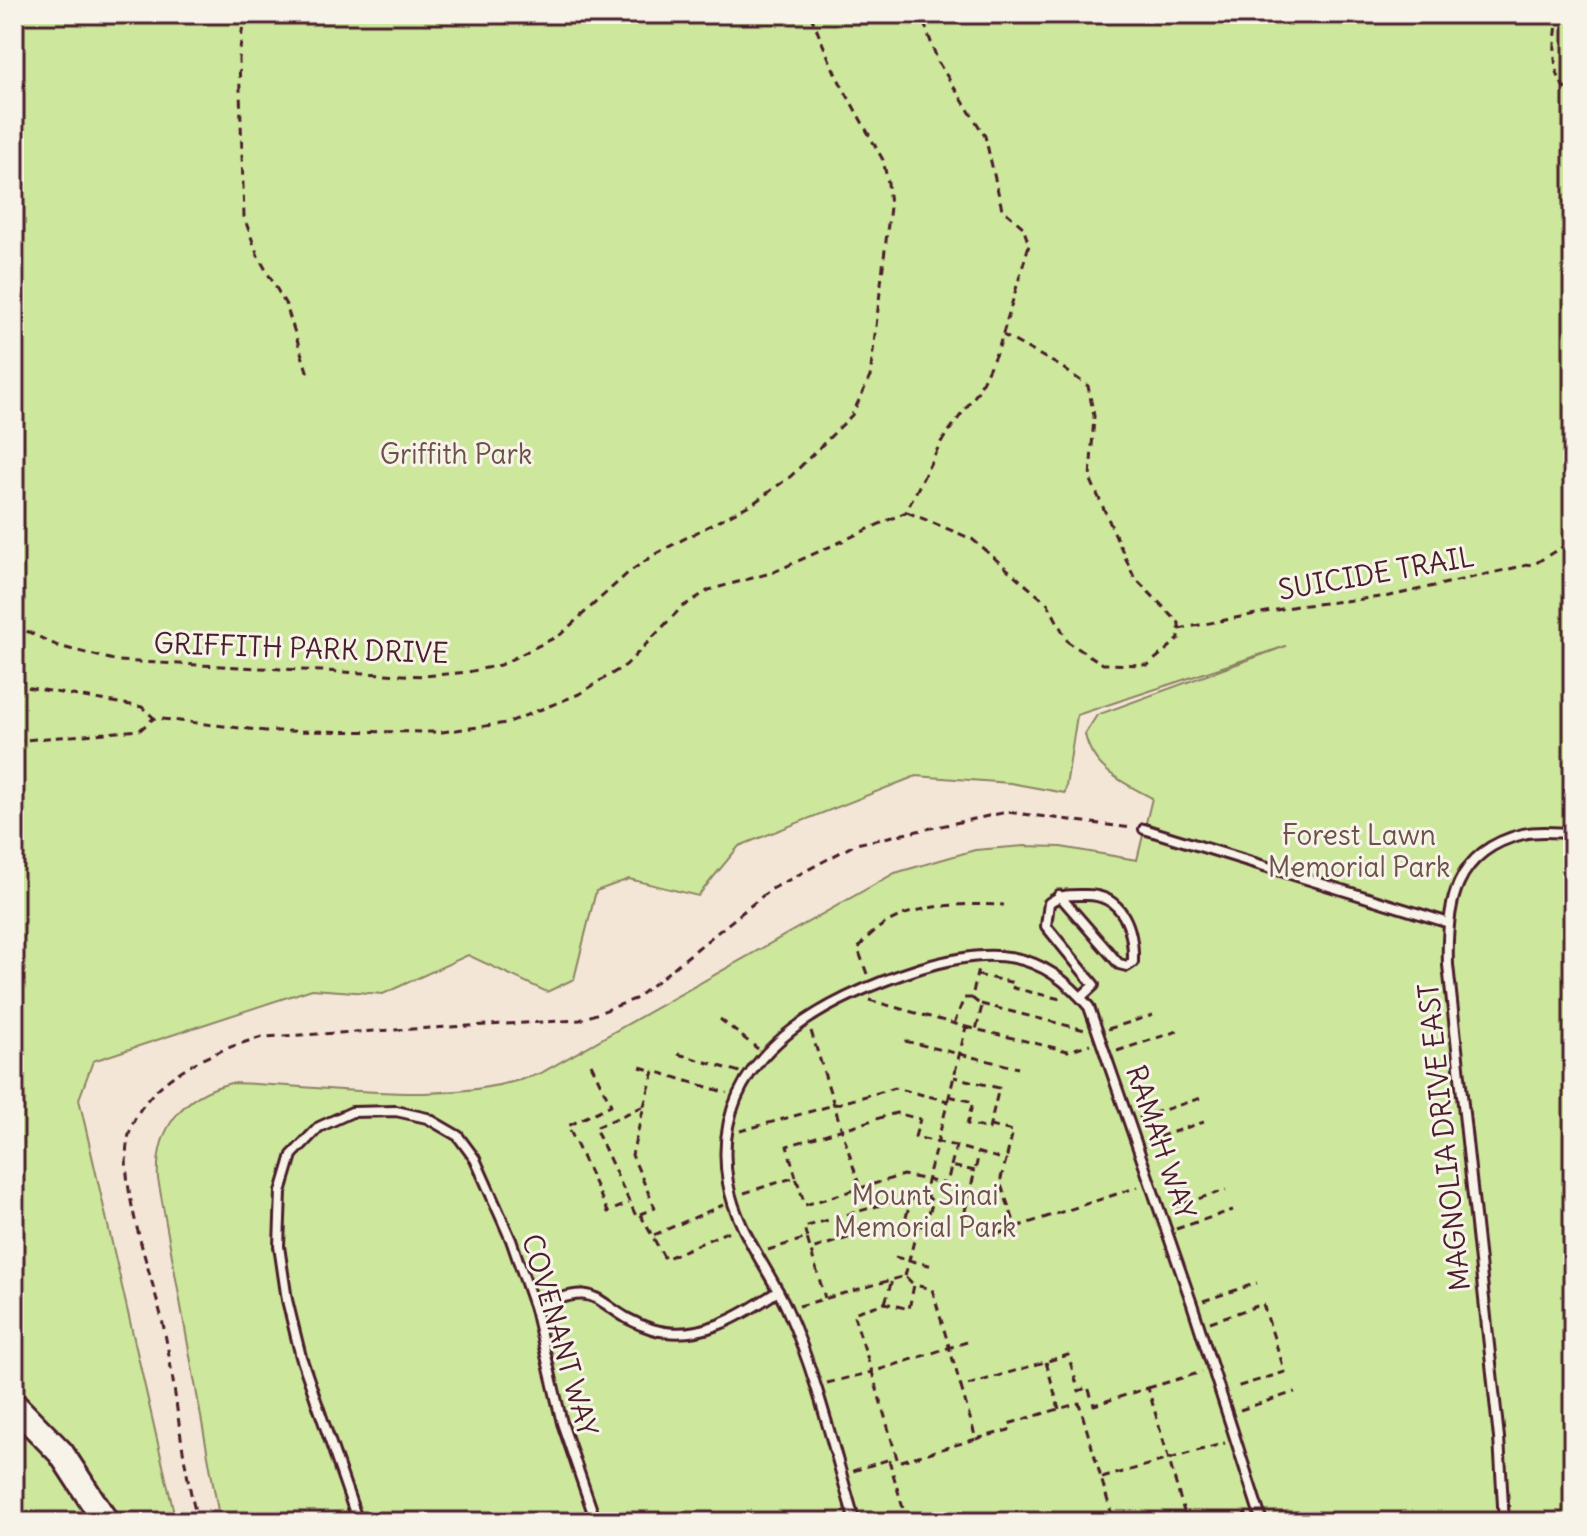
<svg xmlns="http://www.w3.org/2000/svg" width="1587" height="1536" font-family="Delius,sans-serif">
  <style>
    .green { fill: #cde79d; stroke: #8c8364; stroke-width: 2 }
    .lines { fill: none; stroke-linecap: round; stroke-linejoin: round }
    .lane-casing { stroke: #4a1f2b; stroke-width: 14 }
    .secondary-casing { stroke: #4a1f2b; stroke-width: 30 }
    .path { stroke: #4a1f2b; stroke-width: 3; stroke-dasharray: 8 6; stroke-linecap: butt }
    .lane { stroke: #f7f3e8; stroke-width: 8 }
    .secondary { stroke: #f7f3e8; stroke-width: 24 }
    .labels { text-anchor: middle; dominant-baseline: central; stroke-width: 6; stroke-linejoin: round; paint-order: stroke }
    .park-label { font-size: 28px; fill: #6b5148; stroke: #f7f3e8 }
    .street-label { font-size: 28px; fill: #4a1f2b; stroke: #f7f3e8 }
  </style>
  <rect width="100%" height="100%" fill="#f3e6d7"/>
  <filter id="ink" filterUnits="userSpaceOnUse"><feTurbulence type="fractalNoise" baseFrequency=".0125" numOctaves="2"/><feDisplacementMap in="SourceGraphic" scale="16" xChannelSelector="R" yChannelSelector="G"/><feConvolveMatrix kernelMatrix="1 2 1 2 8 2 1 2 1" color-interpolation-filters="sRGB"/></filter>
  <g filter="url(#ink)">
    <path class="green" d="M14,14H1573V1522H220L158,1179C155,1129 182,1095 231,1083C334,1085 442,1110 541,1073L895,873L975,850L1024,846L1061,847L1137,860L1152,798C1122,782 1092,769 1085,734L1097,715L1286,646L1077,715L1065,793L1010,783L916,776L739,846L698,896L629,879L596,891L574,979L547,992L468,955L383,994L312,989L93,1061L79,1099L176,1522H14Z"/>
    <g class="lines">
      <g class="lane-casing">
        <g id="lane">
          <polyline points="1144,829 1446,922"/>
          <path d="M1059,895L1119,964L1127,966L1133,962C1134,929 1123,894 1085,895C1070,895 1061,894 1049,903L1046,926L1094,985L1081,997"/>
          <path d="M535,1309C605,1274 594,1311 652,1329C698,1343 741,1316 778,1291"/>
          <polyline points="358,1522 301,1357 287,1300 279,1246 281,1192 292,1155 319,1127 352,1112 396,1111 427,1118 458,1136 475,1159 511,1240 535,1309 562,1423 596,1522"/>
          <path d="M855,1522C834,1451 817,1376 787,1309C768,1267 736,1230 728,1183C707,1059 820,1000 921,968C989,947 1041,948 1089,1007L1192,1304L1262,1522"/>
          <path d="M1504,1522L1499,1438L1448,965C1446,904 1454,851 1523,834C1538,830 1558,833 1573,833"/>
        </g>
      </g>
      <g class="secondary-casing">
        <polyline id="secondary" points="14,1405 61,1453 106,1522"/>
      </g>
      <g class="path">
        <polyline points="244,14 239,59 244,217 258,256 286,305 308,374"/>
        <path d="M1558,14C1555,45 1548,75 1573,98"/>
        <polyline points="907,512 972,539 1048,604 1068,642 1103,664 1148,665 1179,639 1179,623 1134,577 1090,478 1094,416 1088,386 1060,366 1003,335"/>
        <polyline points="14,625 58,646 118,661 424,676 468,672 500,665 560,635 629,572 657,553 755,502 791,476 852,415 870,377 890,207 888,183 883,160 836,75 810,14"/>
        <polyline points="1179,629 1297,606 1390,596 1536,563 1573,540"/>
        <polyline points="14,685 142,707 154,718 266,731 442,732 507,723 579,694 626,665 682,607 709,590 774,572 906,512 941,442 977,393 999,347 1029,245 1023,227 1002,209 985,136 938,62 921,14"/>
        <polyline points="14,741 140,730 154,718"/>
        <path d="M867,974L858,949C890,903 953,903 1004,905"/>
        <polyline points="977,975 1015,983 1013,988 1065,1000"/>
        <polyline points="972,998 982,1006 976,1030"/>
        <polyline points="869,1000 966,1027 948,1101"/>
        <polyline points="981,1004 1085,1030"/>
        <polyline points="720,1019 758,1049"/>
        <polyline points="954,1024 964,998 972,998 978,968"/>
        <polyline points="966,1027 1068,1051 1090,1044"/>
        <polyline points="1108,1029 1153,1015"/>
        <polyline points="811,1031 860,1188"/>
        <polyline points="905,1041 1018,1068"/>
        <polyline points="1117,1051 1181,1030"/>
        <polyline points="678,1054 740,1072"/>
        <polyline points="591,1064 611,1105 568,1126 608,1212 629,1203"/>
        <polyline points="640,1067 654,1071"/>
        <polyline points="949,1096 973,1102 967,1124 989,1129 999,1088 954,1077"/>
        <polyline points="644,1106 654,1071 727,1093"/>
        <polyline points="1139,1118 1204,1097"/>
        <polyline points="990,1126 1013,1131 1006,1160"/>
        <polyline points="740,1131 895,1088 948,1101 924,1193 911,1199 905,1221 811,1249"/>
        <polyline points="1146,1141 1204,1122"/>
        <polyline points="951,1166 956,1146 979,1153"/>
        <polyline points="796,1177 787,1146 896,1113 920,1119 915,1137 956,1146"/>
        <polyline points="744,1193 796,1177 805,1205 903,1175 947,1184 951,1166 975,1171 962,1223 1000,1233 1016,1227 1000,1182 1006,1160 979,1153 975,1171"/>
        <polyline points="1172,1207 1226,1190"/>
        <polyline points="640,1214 655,1208 632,1155 644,1106 595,1128 636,1216 640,1214 665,1259 731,1230"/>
        <polyline points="918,1225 941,1230"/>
        <polyline points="924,1226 933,1202 924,1193"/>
        <polyline points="1016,1227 1138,1187"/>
        <polyline points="1176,1229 1233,1210"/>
        <polyline points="654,1235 723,1205"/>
        <polyline points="807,1238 804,1227 905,1198"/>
        <polyline points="768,1250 807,1238 825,1298"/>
        <polyline points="895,1257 933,1266"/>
        <polyline points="905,1276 918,1225 905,1221"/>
        <polyline points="1203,1301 1257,1283"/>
        <polyline points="885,1303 892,1280"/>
        <polyline points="799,1306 905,1276 914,1285"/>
        <polyline points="1210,1322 1263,1304 1285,1372 1233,1388"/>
        <polyline points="967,1342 872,1372 898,1462 976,1439 961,1387 1068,1355 1079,1391 1088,1387 1094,1405 1148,1388 1187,1522"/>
        <polyline points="1046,1362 1059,1409"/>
        <polyline points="827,1383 872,1372 853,1313 885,1303 909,1309 914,1285 932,1289 961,1387"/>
        <polyline points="1148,1388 1202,1372"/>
        <polyline points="1240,1410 1295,1392"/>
        <polyline points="976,1439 1009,1430 1008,1424 1079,1403 1114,1522"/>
        <polyline points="889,1460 907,1522"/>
        <polyline points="853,1471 887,1460"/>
        <polyline points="1102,1478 1225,1443"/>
        <path d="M198,1522C180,1458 177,1389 163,1324C152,1274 118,1186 128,1139C140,1081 211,1051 262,1037L580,1020L635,999L770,890L856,844L1007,812L1132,828"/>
        <polyline points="1216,1522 1247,1513"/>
      </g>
      <use href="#lane" class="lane"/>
      <use href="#secondary" class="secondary"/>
    </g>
  </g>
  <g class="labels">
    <g class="park-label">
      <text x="456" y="454">Griffith Park</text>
      <text x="1359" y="835">Forest Lawn<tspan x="1359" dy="32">Memorial Park</tspan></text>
      <text x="925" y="1195">Mount Sinai<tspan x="925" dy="32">Memorial Park</tspan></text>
    </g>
    <g class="street-label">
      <text transform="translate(1376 573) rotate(-10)">SUICIDE TRAIL</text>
      <text transform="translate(301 648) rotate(2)">GRIFFITH PARK DRIVE</text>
      <text transform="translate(1444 1137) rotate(-96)">MAGNOLIA DRIVE EAST</text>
      <text transform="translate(1161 1142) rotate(71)">RAMAH WAY</text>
      <text transform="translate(560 1335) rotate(74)">COVENANT WAY</text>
    </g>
  </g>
  <rect width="1587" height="1536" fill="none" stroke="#f7f3e8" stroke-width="48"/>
  <rect x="24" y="24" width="1539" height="1488" fill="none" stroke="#4a1f2b" stroke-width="3" filter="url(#ink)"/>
</svg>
